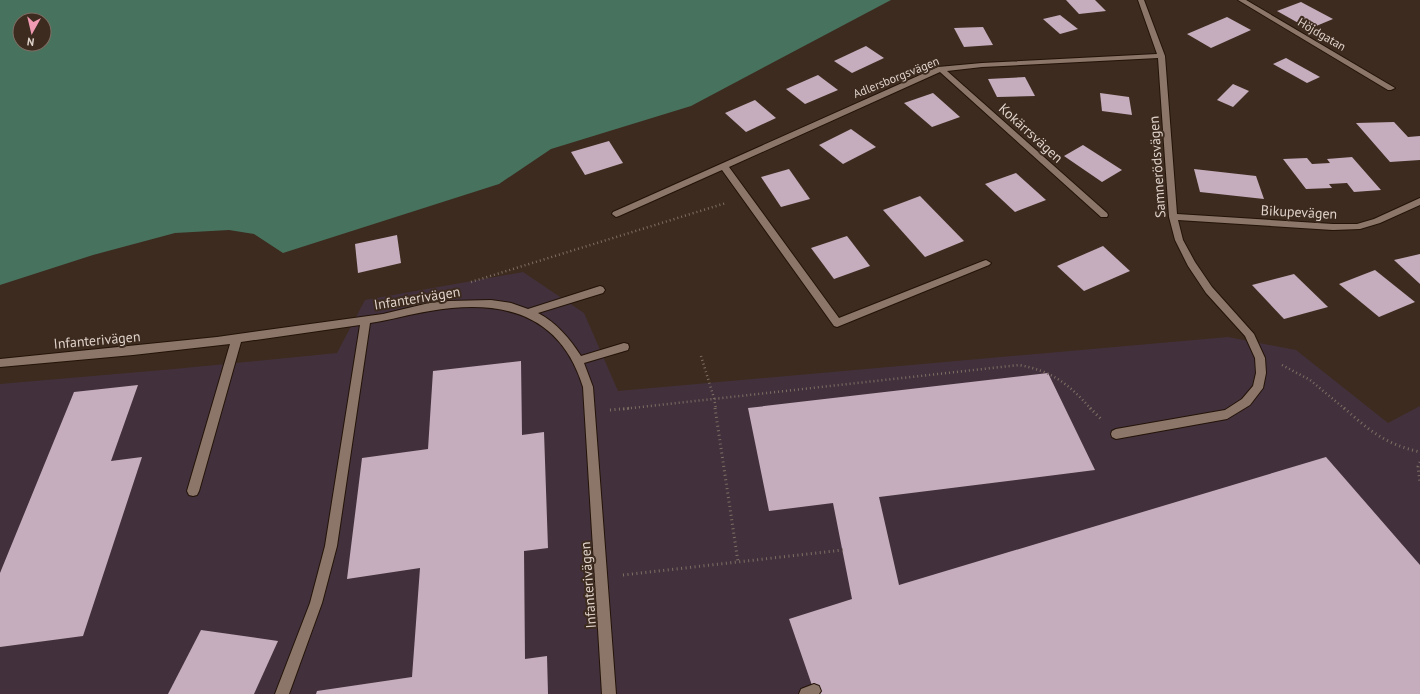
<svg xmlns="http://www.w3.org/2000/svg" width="1420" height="694" font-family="'PT Sans',sans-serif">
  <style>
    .education { fill: #42313c }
    .forest { fill: #47725d; fill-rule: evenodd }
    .building { fill: #c5adbd }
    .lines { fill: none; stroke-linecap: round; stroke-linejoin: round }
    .minor-casing { stroke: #231308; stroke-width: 2 }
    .path-far1 { stroke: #7e6f64; stroke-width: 2.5; stroke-dasharray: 1 3; stroke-linecap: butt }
    .path { stroke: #7e6f64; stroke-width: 3; stroke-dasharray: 1 3.5; stroke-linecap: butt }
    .minor { fill: #8c7669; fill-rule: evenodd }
    .labels { text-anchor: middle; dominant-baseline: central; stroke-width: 4; stroke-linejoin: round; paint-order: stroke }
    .far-street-label { font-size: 12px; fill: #dfd3cb; stroke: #3d2b1f }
    .street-label { font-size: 14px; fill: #dfd3cb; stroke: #3d2b1f }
  </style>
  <rect width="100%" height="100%" fill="#3d2b1f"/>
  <polygon class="education" points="523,272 584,313 618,391 1228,337 1296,350 1388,423 1420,406 1420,694 0,694 0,384 174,369 337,353 365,300"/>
  <path class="forest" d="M0,0H891L691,106L551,149L499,184L283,253L254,234L229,230L175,233L93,255L0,285ZM20,20H44V44H20Z"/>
  <g class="building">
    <polygon points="1066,0 1095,0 1106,11 1079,14"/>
    <polygon points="1301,2 1333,19 1309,29 1277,11"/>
    <polygon points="1060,15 1078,29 1060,34 1043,19"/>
    <polygon points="1227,17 1251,30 1211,48 1187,34"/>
    <polygon points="983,27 993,45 964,47 954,28"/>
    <polygon points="866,46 884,58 852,73 834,61"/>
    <polygon points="1286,58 1320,77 1307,83 1273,64"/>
    <polygon points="818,75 838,90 805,104 786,89"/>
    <polygon points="1025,77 1035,96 997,97 988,79"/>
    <polygon points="1233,84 1249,91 1233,107 1217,100"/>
    <polygon points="933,93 960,117 932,127 904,103"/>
    <polygon points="1100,93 1129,97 1132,115 1102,111"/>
    <polygon points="755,100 776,118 746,132 725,113"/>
    <polygon points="1394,122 1408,137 1420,136 1420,160 1390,162 1356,123"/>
    <polygon points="851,129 876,147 843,164 819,145"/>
    <polygon points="609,141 623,163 585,175 571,152"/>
    <polygon points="1083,145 1122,170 1102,182 1064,156"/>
    <polygon points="1352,157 1381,190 1354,192 1347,183 1329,184 1332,188 1306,189 1283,159 1307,158 1312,164 1330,163 1327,159"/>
    <polygon points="789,169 810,199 781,207 761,177"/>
    <polygon points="1194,169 1256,176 1264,199 1200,192"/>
    <polygon points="1016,173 1046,200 1015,212 985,184"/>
    <polygon points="920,196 964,241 925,257 883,210"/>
    <polygon points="397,235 401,263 358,273 355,244"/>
    <polygon points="847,236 870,266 834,279 811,248"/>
    <polygon points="1103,246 1130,271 1084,291 1057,266"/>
    <polygon points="1420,254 1420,284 1394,260"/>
    <polygon points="1375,270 1415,302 1379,317 1339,284"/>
    <polygon points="1294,274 1328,307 1284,319 1252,285"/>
    <polygon points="521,361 522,435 544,432 548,548 524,551 525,659 547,656 548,694 316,694 317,691 412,677 420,568 347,579 362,458 428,449 433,371"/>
    <polygon points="1048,373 1095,470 879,497 899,585 1326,457 1420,565 1420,694 815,694 789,619 852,599 833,503 769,511 748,408"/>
    <polygon points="138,385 111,461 142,457 83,636 0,647 0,573 74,392"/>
    <polygon points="201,630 278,641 254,694 168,694"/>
  </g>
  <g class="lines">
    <g class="minor-casing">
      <g id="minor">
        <polygon points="1138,0 1144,0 1165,56 1177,214 1333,224 1357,224 1374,219 1420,198 1420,205 1380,223 1360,229 1333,230 1178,220 1183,240 1195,262 1212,287 1254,334 1265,358 1266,373 1263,388 1250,405 1227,419 1116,439 1112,437 1111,434 1112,431 1116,429 1225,410 1242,399 1253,386 1256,373 1255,358 1245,336 1206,293 1188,266 1175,240 1169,217 1158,58 982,67 947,71 1107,213 1108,215 1107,217 1101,217 940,72 729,167 839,318 983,261 986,260 991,263 989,265 837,327 834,326 722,170 619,216 616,217 612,214 613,212 938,67 982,63 1157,54"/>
        <polygon points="1238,0 1246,0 1395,88 1391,90 1388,90"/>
        <path d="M600,286L603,287L605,290L603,293L538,313C557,323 570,339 581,356L624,343L628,344L629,347L628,350L584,363L593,387L616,694H602L583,387C560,312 500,299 430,311C410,314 391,320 370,323L337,546L322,603L289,694H275L310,603L325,546L360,325L241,342L199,491L197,495L193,496L189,495L187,491L230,344L133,355L0,367V359L217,337L383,314L429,303L449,301L491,300L511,303L528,309Z"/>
        <polygon points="814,684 819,686 821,691 819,694 799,694 801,689"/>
      </g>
    </g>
    <g class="path-far1">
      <polyline points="471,282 726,203"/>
      <polyline points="701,356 714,398 716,409"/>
      <polyline points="1282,365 1310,380 1345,409"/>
      <path d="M623,409L1019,365C1052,371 1069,384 1091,409"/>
    </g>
    <g class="path">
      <polyline points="715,408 738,562"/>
      <polyline points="1090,408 1101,419"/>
      <path d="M1344,408C1370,431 1385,444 1420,452"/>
      <polyline points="610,410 632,408"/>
      <polyline points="1420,462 1418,467 1420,482"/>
      <polyline points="623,575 843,550"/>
    </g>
    <use href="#minor" class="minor"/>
  </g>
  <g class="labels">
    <g class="far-street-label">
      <text transform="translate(1322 34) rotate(30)">Höjdgatan</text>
      <text transform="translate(896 77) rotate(-22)">Adlersborgsvägen</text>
    </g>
    <g class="street-label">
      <text transform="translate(1031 133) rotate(42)">Kokärrsvägen</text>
      <text transform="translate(1157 167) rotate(-94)">Samnerödsvägen</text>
      <text transform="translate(1299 212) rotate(3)">Bikupevägen</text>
      <text transform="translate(417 298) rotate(-9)">Infanterivägen</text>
      <text transform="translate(97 340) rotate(-5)">Infanterivägen</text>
      <text transform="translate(588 585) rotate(-94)">Infanterivägen</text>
    </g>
  </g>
  <g transform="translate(32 32) rotate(188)"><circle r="19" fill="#3d2b1f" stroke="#7e6e64"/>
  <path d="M0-3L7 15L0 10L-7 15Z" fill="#f19ab3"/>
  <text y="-6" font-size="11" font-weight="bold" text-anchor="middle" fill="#dfd3cb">N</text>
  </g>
</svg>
